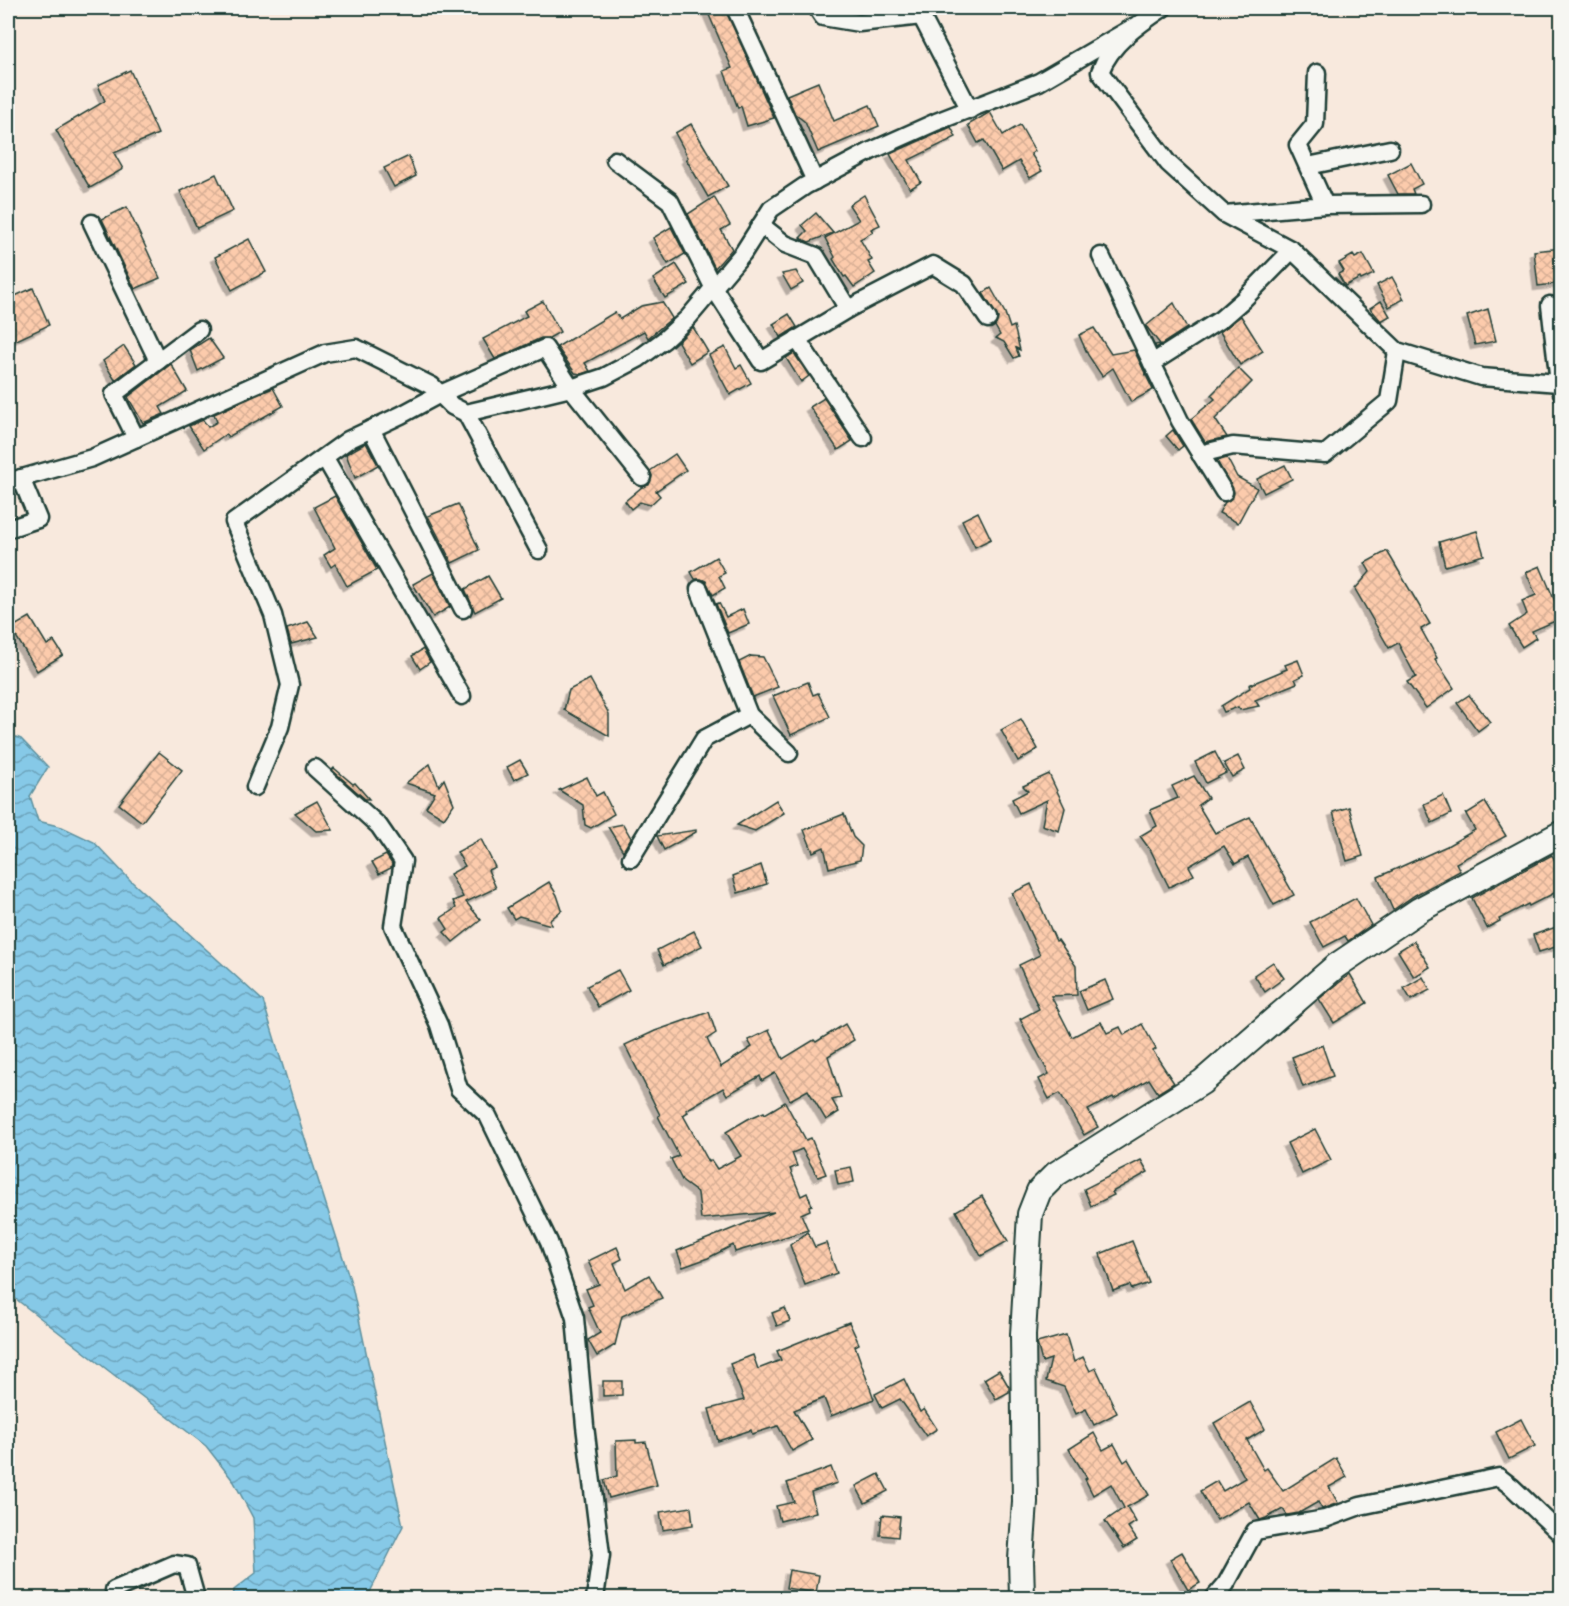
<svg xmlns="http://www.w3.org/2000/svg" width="1569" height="1606" font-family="'Shantell Sans',sans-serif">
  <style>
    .water { fill: url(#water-waves); stroke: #5d919f; stroke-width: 1.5 }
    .building { fill: url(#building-cross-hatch); stroke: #1f3d34; stroke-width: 1.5; filter: url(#shadow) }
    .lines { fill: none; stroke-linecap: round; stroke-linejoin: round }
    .minor-casing { stroke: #1f3d34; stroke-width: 21 }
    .secondary-casing { stroke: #1f3d34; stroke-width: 28 }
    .minor { stroke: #f6f6f2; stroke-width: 16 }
    .secondary { stroke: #f6f6f2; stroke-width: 24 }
  </style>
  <defs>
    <pattern id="water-waves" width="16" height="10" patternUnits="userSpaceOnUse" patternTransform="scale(1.5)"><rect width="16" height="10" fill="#86c9e7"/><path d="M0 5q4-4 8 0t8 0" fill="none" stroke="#6da4bc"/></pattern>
    <pattern id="building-cross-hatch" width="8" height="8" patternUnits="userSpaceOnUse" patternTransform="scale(1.5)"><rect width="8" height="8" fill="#fccbac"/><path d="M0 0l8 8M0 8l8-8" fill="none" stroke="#d8af95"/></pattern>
    <filter id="shadow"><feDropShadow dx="-4.5" dy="4.5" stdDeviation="0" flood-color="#0004"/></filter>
  </defs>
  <rect width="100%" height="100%" fill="#f8e9dd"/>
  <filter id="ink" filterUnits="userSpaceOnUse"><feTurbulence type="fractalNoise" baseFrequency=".0167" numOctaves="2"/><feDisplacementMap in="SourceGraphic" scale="12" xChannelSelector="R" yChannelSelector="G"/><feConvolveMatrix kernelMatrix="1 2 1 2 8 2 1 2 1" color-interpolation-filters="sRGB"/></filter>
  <g filter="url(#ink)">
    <polygon class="water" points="8,734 21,739 48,767 30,796 38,821 62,827 94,842 131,881 263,1001 306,1142 352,1286 403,1526 367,1598 233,1598 234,1590 256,1573 253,1518 234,1482 206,1446 8,1293"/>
    <g class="building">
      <polygon points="706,8 725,8 774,118 747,126 741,106 738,108 724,71 732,68"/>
      <polygon points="130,70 158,134 114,153 123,169 90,188 56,130 105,101 98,85"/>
      <polygon points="818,82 834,121 870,105 879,126 818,152 805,122 795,114 787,95"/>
      <polygon points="990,112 1003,135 1020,125 1035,151 1031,154 1042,171 1030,178 1019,161 1002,171 984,140 978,143 968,125"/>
      <polygon points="691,124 728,186 708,197 686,159 688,157 675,133"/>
      <polygon points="951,127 956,137 909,160 921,182 910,189 890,154"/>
      <polygon points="409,156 416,176 394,187 384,168"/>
      <polygon points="1411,163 1422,184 1412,189 1414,194 1398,194 1388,175"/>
      <polygon points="216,174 233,211 197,228 180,191"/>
      <polygon points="864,195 880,225 871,229 873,232 860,239 872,260 868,262 875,273 854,287 846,276 844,277 833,259 835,257 825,238 859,220 849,205"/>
      <polygon points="714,197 730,225 721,230 732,249 715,268 688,214"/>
      <polygon points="127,207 160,278 135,289 102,219"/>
      <polygon points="816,213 833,233 809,242 800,238 807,231 802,225"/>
      <polygon points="671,227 685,254 668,264 653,238"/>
      <polygon points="249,239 266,272 232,290 215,257"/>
      <polygon points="1562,248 1562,283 1538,286 1534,251"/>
      <polygon points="1363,254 1374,274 1361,280 1360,278 1345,286 1338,274 1344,271 1339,263 1353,255 1355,258"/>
      <polygon points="676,264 689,284 665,298 653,279"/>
      <polygon points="796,271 803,283 791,290 782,274"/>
      <polygon points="1392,277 1404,299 1389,307 1377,285"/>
      <polygon points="33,288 49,325 8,344 8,299"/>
      <polygon points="991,288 1005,313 1010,328 1014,326 1020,350 1016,348 1019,356 1014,358 1004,342 996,338 1000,335 995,326 998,318 983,293"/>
      <polygon points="543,301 560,332 549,338 541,338 495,359 483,339 527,316 524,311"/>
      <polygon points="1381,301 1390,316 1381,321 1370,308"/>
      <polygon points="662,302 672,318 648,338 644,331 585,363 590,371 581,374 575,373 557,347 615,312 620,319 641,306"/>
      <polygon points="1174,303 1187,328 1156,348 1155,345 1160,344 1146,326"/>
      <polygon points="1488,309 1496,341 1475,345 1467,316"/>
      <polygon points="789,314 797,327 781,337 773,324"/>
      <polygon points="1241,316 1263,351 1240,365 1220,332"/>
      <polygon points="693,327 708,352 690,363 678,342"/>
      <polygon points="1094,328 1111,354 1134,350 1153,390 1131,402 1113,368 1102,376 1088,355 1079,335"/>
      <polygon points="209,338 223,358 198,371 190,350"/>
      <polygon points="124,346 136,364 115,380 103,361"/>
      <polygon points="725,347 736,368 741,365 751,383 730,395 709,355"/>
      <polygon points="794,353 809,376 801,382 786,358"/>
      <polygon points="171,364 187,391 160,407 164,414 143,423 128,397"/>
      <polygon points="1238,368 1252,382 1215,419 1227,437 1205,442 1191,419 1215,399 1211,395"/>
      <polygon points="273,388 283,406 228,437 226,434 204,449 189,426 203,420 208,427 217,422 214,414"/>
      <polygon points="824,398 852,441 838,450 810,407"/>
      <polygon points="1173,430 1183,446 1178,450 1166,436"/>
      <polygon points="366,443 378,465 355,478 346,454"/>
      <polygon points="675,454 686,470 656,491 660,496 650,505 640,502 631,509 625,501 642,487 649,485 652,476 650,471"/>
      <polygon points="1227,458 1237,477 1257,488 1238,523 1219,513 1225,502 1233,497 1234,492 1217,461"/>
      <polygon points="1285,465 1292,479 1264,493 1257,479"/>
      <polygon points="335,496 377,570 347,586 335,564 331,567 324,555 335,548 314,507"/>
      <polygon points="458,504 479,550 452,563 428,516"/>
      <polygon points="978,512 991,539 975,547 962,520"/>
      <polygon points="1477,531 1484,555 1445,566 1439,542"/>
      <polygon points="1387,551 1430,624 1421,629 1437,658 1435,659 1454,688 1426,708 1407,682 1416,677 1398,643 1389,648 1355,589 1370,572 1365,563"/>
      <polygon points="716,557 725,573 719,576 725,588 713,595 706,581 701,579 695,579 691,572"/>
      <polygon points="1540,566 1562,618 1532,631 1536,638 1522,647 1509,626 1527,614 1522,601 1536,595 1526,572"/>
      <polygon points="433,573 450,607 433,617 413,584"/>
      <polygon points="488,576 501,598 475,612 465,589"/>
      <polygon points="719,603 726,617 743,609 749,624 728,633 716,604"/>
      <polygon points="30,617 47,645 54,641 63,655 37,671 11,628"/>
      <polygon points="308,622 318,637 291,644 287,629"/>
      <polygon points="423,649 430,662 420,669 412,656"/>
      <polygon points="751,656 763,657 778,687 753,697 739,662"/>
      <polygon points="1298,660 1304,675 1295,679 1297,683 1255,700 1259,706 1240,710 1238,707 1224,712 1221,706 1250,688 1249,685 1287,669 1285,665"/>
      <polygon points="590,679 609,714 609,736 564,710 569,690"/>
      <polygon points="808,682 813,695 818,693 830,717 791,735 773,696"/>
      <polygon points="1469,695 1490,722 1478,731 1457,703"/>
      <polygon points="1021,719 1038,749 1018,761 1001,730"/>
      <polygon points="159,752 182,770 142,822 119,804"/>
      <polygon points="1215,752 1226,773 1206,783 1195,762"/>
      <polygon points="1238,756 1245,770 1232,777 1224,763"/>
      <polygon points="520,760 528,773 514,780 507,767"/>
      <polygon points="430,764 439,786 444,779 454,804 444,818 426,807 435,793 406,783"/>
      <polygon points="334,768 353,784 355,783 369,799 365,799 332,770"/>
      <polygon points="1049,774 1065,808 1059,831 1042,825 1047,800 1019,813 1012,799 1028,791 1023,786"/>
      <polygon points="1194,776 1208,798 1198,805 1215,833 1250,817 1294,895 1274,905 1248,857 1235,864 1224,846 1189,866 1194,875 1169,887 1151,851 1140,836 1157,826 1150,810 1178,798 1172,786"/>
      <polygon points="587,777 596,796 603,792 614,814 591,828 585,825 583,805 559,790"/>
      <polygon points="1443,795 1451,814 1432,823 1424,804"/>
      <polygon points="776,800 784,813 755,831 737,825"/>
      <polygon points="317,801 333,830 316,831 295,813"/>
      <polygon points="1485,802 1506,836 1456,863 1460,871 1415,895 1393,910 1378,877 1447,846 1475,830 1466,814"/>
      <polygon points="1349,807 1363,856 1347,861 1333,812"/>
      <polygon points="844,814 853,837 862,846 860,860 829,868 824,847 813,852 804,830"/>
      <polygon points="623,824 631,838 623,851 608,827"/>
      <polygon points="696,830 696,832 664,850 657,836"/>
      <polygon points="481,839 495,867 488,870 496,888 466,902 481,920 453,942 444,932 448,929 441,918 456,908 453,901 463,897 450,874 465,866 457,852"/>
      <polygon points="386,855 392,864 391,868 379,874 372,862"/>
      <polygon points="1552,855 1562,873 1562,889 1529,906 1528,904 1499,919 1500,921 1487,928 1472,898"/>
      <polygon points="761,865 767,884 738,893 733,876"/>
      <polygon points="549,882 557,895 562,910 550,920 551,925 519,916 514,919 507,908"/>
      <polygon points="1031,884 1056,941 1058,940 1076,966 1077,995 1051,996 1072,1037 1101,1022 1107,1033 1120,1027 1124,1035 1142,1024 1156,1049 1153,1051 1174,1083 1158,1093 1149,1079 1114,1099 1113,1097 1088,1110 1098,1127 1084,1135 1060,1093 1049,1099 1039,1079 1049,1074 1020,1019 1039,1009 1019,965 1040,955 1012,893"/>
      <polygon points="1356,898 1371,925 1348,941 1345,936 1324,947 1310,922"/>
      <polygon points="1562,925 1562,945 1539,952 1533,935"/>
      <polygon points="694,931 702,946 664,965 657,950"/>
      <polygon points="1414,941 1430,967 1414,977 1398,951"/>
      <polygon points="1273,962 1284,978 1265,992 1254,975"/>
      <polygon points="618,970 629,990 598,1007 587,986"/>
      <polygon points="1350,974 1367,1003 1334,1023 1319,999"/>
      <polygon points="1423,977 1430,990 1411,1000 1404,988"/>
      <polygon points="1105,980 1113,999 1087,1010 1079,991"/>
      <polygon points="709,1012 716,1033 707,1039 721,1067 752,1047 748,1040 769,1030 783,1059 814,1040 816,1042 845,1024 854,1040 828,1056 841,1098 832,1100 839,1112 826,1120 808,1090 790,1100 775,1073 762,1081 760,1076 727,1095 723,1088 686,1110 688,1112 683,1115 709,1162 711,1160 717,1169 741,1156 726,1132 748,1119 764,1112 765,1114 785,1102 806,1140 811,1138 826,1174 818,1177 802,1149 792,1153 797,1166 790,1169 801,1196 807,1193 812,1205 809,1206 810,1210 801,1214 808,1230 735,1252 733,1245 708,1258 683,1267 677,1251 774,1212 701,1219 698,1193 683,1182 671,1159 679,1156 658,1116 660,1115 625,1045 655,1031"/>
      <polygon points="1322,1045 1333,1076 1303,1087 1292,1057"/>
      <polygon points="1315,1129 1331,1160 1302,1174 1287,1143"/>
      <polygon points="1141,1160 1148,1172 1112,1192 1114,1195 1091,1206 1084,1189"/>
      <polygon points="851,1167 854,1182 838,1185 835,1170"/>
      <polygon points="982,1196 1008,1241 981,1256 956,1211"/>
      <polygon points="808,1232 815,1247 826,1243 837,1273 805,1285 790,1245"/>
      <polygon points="1132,1241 1149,1283 1132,1289 1130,1285 1113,1291 1100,1254"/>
      <polygon points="617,1247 622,1259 614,1263 625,1289 649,1275 662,1298 622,1316 615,1345 597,1356 588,1340 600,1333 588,1307 593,1305 586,1289 599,1284 588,1261"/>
      <polygon points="785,1308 790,1321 777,1326 772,1313"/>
      <polygon points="849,1322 859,1344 855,1346 874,1399 831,1416 824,1398 794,1410 812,1440 792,1451 778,1426 752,1434 751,1430 718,1441 709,1409 744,1400 730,1364 753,1355 758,1369 781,1360 777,1351"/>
      <polygon points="1066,1335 1074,1362 1083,1357 1090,1371 1096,1368 1117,1413 1094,1425 1086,1409 1076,1414 1064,1387 1046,1381 1051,1359 1042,1362 1037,1343"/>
      <polygon points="999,1370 1009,1387 1009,1392 996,1399 984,1379"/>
      <polygon points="904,1379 920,1412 924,1409 937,1429 926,1436 900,1399 882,1408 875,1394"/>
      <polygon points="603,1381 622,1381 622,1395 603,1396"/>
      <polygon points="1250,1402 1265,1429 1247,1440 1264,1470 1267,1468 1283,1491 1336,1458 1347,1477 1329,1487 1338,1503 1322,1509 1318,1502 1299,1513 1287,1515 1283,1509 1266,1518 1260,1520 1249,1502 1217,1520 1200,1491 1217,1481 1223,1491 1245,1478 1214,1423"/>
      <polygon points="1521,1419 1535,1446 1509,1459 1496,1432"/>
      <polygon points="1094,1433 1103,1450 1114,1444 1124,1462 1128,1459 1149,1495 1127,1507 1136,1522 1128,1527 1137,1540 1124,1548 1105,1521 1124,1508 1111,1484 1093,1495 1085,1479 1087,1478 1069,1449"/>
      <polygon points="636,1440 636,1443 646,1442 657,1485 609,1498 604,1480 617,1476 616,1441"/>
      <polygon points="831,1467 837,1483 811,1492 816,1512 780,1521 776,1506 794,1502 787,1483"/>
      <polygon points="879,1474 888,1491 865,1503 856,1486"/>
      <polygon points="691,1507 693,1525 663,1530 660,1512"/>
      <polygon points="882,1515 900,1517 898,1537 880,1535"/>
      <polygon points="1182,1552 1200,1583 1188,1590 1170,1559"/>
      <polygon points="789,1570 819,1575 816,1593 786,1588"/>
    </g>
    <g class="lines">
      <g class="minor-casing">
        <g id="minor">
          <polyline points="735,8 815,181"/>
          <polyline points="817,8 823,17 859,23 922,16"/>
          <polyline points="917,8 970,110"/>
          <path d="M1163,8C1139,24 1110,44 1100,72L1168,163L1224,214L1292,250L1397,351L1481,377L1559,383L1562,393"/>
          <polyline points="615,160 670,201 713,287 761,361 848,309"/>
          <polyline points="1308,166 1390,149"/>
          <polyline points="1325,205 1421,204"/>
          <polyline points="1225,214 1325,205 1298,145 1315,124 1317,73"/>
          <polyline points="92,223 158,361"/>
          <polyline points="761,225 785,244 816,256 848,309 933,265 964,284 988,319"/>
          <polyline points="1101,256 1152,363 1221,319 1244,299 1292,250"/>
          <polyline points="1550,305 1559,383"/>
          <polyline points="797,339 863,438"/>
          <polyline points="1152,363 1180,421 1224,492"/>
          <polyline points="466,413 571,388 604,377 638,359 664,340 688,318 743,253 771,209 805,186 871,151 936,122 1039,82 1137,25"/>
          <polyline points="371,429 463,609"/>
          <polyline points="136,438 114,394 199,330"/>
          <polyline points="1200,454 1233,446 1325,454 1389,401 1397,351"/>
          <polyline points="325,458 462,696"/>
          <polyline points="8,482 92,458 325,353 356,348 432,386 452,406 466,413 539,550"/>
          <polyline points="8,529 38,519 21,478"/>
          <polyline points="699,589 749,715 789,753"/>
          <polyline points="315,768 379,826 403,861 393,926 439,1025 459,1089 488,1116 549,1242 575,1318 585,1426 601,1555 595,1598"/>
          <polyline points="255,787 280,727 290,685 273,615 234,522 348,440 401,415 440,394 545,348 571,388 642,477"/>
          <polyline points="631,858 704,739 749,715"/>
          <polyline points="114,1590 174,1564 187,1566 196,1598"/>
          <polyline points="1214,1598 1226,1584 1255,1531 1325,1519 1360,1506 1499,1477 1512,1487 1562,1535"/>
        </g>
      </g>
      <g class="secondary-casing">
        <polyline id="secondary" points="1022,1598 1021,1559 1025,1502 1023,1335 1030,1214 1039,1191 1056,1174 1202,1082 1336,966 1419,910 1562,833"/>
      </g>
      <use href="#minor" class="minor"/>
      <use href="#secondary" class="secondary"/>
    </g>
  </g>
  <rect width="1569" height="1606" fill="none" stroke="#f6f6f2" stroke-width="30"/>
  <rect x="15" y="15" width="1539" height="1576" fill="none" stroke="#1f3d34" stroke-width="2" filter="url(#ink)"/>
</svg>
